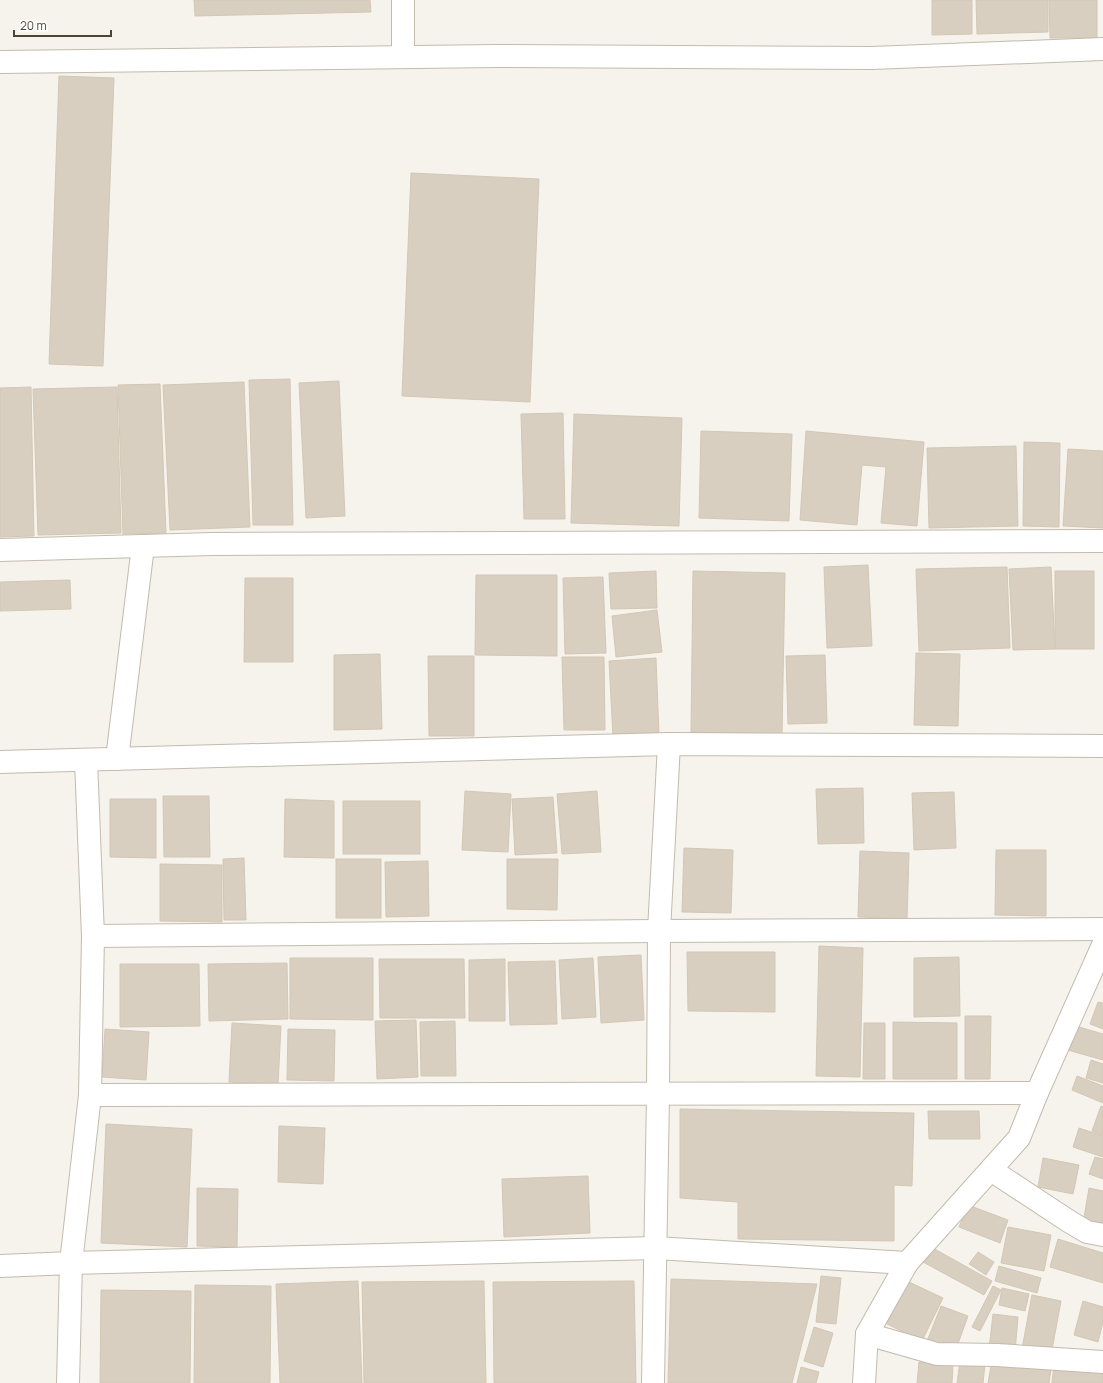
<svg xmlns="http://www.w3.org/2000/svg" width="1103" height="1383" font-family="Manrope,sans-serif">
  <style>
    .building { fill: #d8cfc1; stroke: #d3c7b4 }
    .lines { fill: none; stroke-linecap: round; stroke-linejoin: round }
    .minor-casing { stroke: #c2bbae; stroke-width: 24 }
    .tertiary-casing { stroke: #c2bbae; stroke-width: 24 }
    .minor { stroke: #fff; stroke-width: 22 }
    .tertiary { stroke: #fff; stroke-width: 22 }
  </style>
  <rect width="100%" height="100%" fill="#f6f3ec"/>
  <g class="building">
    <polygon points="194,0 370,0 371,12 195,16"/>
    <polygon points="932,0 972,0 972,34 932,35"/>
    <polygon points="976,0 1048,0 1048,32 977,34"/>
    <polygon points="1049,0 1097,0 1097,38 1050,38"/>
    <polygon points="59,76 114,78 103,366 49,364"/>
    <polygon points="411,173 539,179 530,402 402,396"/>
    <polygon points="290,379 293,525 253,525 249,380"/>
    <polygon points="339,381 345,516 306,518 299,383"/>
    <polygon points="244,382 250,527 170,530 163,385"/>
    <polygon points="160,384 166,533 123,534 118,385"/>
    <polygon points="31,387 34,536 0,537 0,388"/>
    <polygon points="117,387 121,533 38,535 33,389"/>
    <polygon points="563,413 565,519 524,519 521,414"/>
    <polygon points="574,414 682,418 679,526 571,523"/>
    <polygon points="701,431 792,434 789,521 699,518"/>
    <polygon points="806,431 924,442 917,526 881,523 886,467 862,465 857,525 800,520"/>
    <polygon points="1024,442 1060,443 1059,527 1023,526"/>
    <polygon points="1016,446 1018,526 929,528 927,448"/>
    <polygon points="1068,449 1103,451 1103,528 1063,526"/>
    <polygon points="868,565 872,646 827,648 824,567"/>
    <polygon points="1007,567 1010,648 919,651 916,569"/>
    <polygon points="1051,567 1055,649 1013,650 1009,569"/>
    <polygon points="656,571 657,608 611,609 609,573"/>
    <polygon points="693,571 785,573 782,734 691,732"/>
    <rect x="1055" y="571" width="39" height="78"/>
    <polygon points="476,575 557,575 557,656 475,655"/>
    <polygon points="603,577 606,653 565,654 563,578"/>
    <polygon points="245,578 293,578 293,662 244,662"/>
    <polygon points="70,580 71,609 0,611 0,582"/>
    <polygon points="657,610 662,652 616,657 612,616"/>
    <polygon points="916,653 960,654 958,726 914,725"/>
    <polygon points="380,654 382,729 334,730 334,655"/>
    <polygon points="825,655 827,723 788,724 786,656"/>
    <polygon points="428,656 474,656 474,736 429,736"/>
    <polygon points="562,657 604,657 605,730 564,730"/>
    <polygon points="656,658 659,735 613,737 609,661"/>
    <polygon points="863,788 864,843 818,844 816,789"/>
    <polygon points="465,791 511,794 508,852 462,850"/>
    <polygon points="597,791 601,852 562,854 557,794"/>
    <polygon points="954,792 956,848 914,850 912,793"/>
    <polygon points="163,796 209,796 210,857 164,857"/>
    <polygon points="553,797 557,853 515,855 512,799"/>
    <polygon points="110,799 156,799 156,858 110,857"/>
    <polygon points="285,799 334,801 334,858 284,857"/>
    <rect x="343" y="801" width="77" height="53"/>
    <polygon points="684,848 733,850 731,913 682,912"/>
    <polygon points="996,850 1046,850 1046,916 995,915"/>
    <polygon points="860,851 909,853 907,919 858,917"/>
    <polygon points="244,858 246,920 224,920 223,859"/>
    <rect x="336" y="859" width="45" height="59"/>
    <polygon points="507,859 558,859 557,910 507,909"/>
    <polygon points="428,861 429,916 386,917 385,862"/>
    <polygon points="160,864 222,865 222,922 160,921"/>
    <polygon points="819,946 863,948 860,1077 816,1076"/>
    <polygon points="687,952 775,952 775,1012 688,1011"/>
    <polygon points="641,955 644,1020 601,1023 598,957"/>
    <polygon points="959,957 960,1016 914,1017 914,958"/>
    <polygon points="290,958 373,958 373,1020 290,1019"/>
    <polygon points="593,958 596,1017 562,1019 559,960"/>
    <polygon points="379,959 464,959 465,1018 380,1018"/>
    <polygon points="505,959 505,1021 469,1021 469,960"/>
    <polygon points="555,961 557,1024 510,1025 508,962"/>
    <polygon points="287,963 288,1019 209,1021 208,964"/>
    <polygon points="120,964 199,964 200,1026 120,1027"/>
    <polygon points="1098,1002 1103,1003 1103,1029 1090,1024"/>
    <polygon points="965,1016 991,1016 990,1079 965,1079"/>
    <polygon points="416,1020 418,1077 377,1079 375,1021"/>
    <polygon points="455,1021 456,1076 421,1076 420,1022"/>
    <polygon points="893,1022 957,1023 957,1079 893,1079"/>
    <polygon points="232,1023 281,1026 278,1084 229,1082"/>
    <polygon points="864,1023 885,1023 885,1079 863,1079"/>
    <polygon points="1072,1025 1103,1034 1103,1060 1064,1049"/>
    <polygon points="105,1029 149,1032 146,1080 102,1077"/>
    <polygon points="288,1029 335,1030 334,1081 287,1080"/>
    <polygon points="1091,1060 1103,1064 1103,1083 1086,1078"/>
    <polygon points="1077,1076 1103,1086 1103,1103 1072,1090"/>
    <polygon points="1101,1106 1103,1107 1103,1135 1092,1131"/>
    <polygon points="680,1109 914,1113 912,1186 894,1185 894,1241 738,1239 738,1202 680,1198"/>
    <polygon points="928,1111 979,1111 980,1139 929,1139"/>
    <polygon points="106,1124 192,1129 187,1247 101,1243"/>
    <polygon points="279,1126 325,1128 323,1184 278,1182"/>
    <polygon points="1079,1128 1103,1136 1103,1157 1073,1147"/>
    <polygon points="1095,1157 1103,1159 1103,1179 1089,1174"/>
    <polygon points="1043,1158 1079,1165 1073,1194 1038,1187"/>
    <polygon points="588,1176 590,1233 504,1237 502,1179"/>
    <polygon points="197,1188 238,1189 237,1247 197,1246"/>
    <polygon points="1089,1188 1103,1191 1103,1228 1083,1224"/>
    <polygon points="968,1205 1008,1220 1000,1243 959,1227"/>
    <polygon points="1008,1227 1051,1235 1044,1271 1001,1263"/>
    <polygon points="1058,1239 1103,1253 1103,1283 1050,1267"/>
    <polygon points="931,1247 992,1281 984,1295 923,1262"/>
    <polygon points="978,1252 994,1262 986,1275 969,1264"/>
    <polygon points="999,1266 1041,1278 1037,1293 995,1281"/>
    <polygon points="821,1276 841,1278 836,1324 816,1322"/>
    <polygon points="671,1279 817,1284 792,1383 668,1383"/>
    <polygon points="358,1281 362,1383 280,1383 276,1284"/>
    <polygon points="484,1281 486,1383 364,1383 362,1282"/>
    <polygon points="634,1281 636,1383 494,1383 493,1282"/>
    <polygon points="907,1281 943,1298 922,1341 887,1324"/>
    <polygon points="195,1285 271,1286 270,1383 194,1383"/>
    <polygon points="993,1286 1001,1290 980,1331 972,1327"/>
    <polygon points="1002,1288 1029,1294 1025,1311 999,1305"/>
    <polygon points="101,1290 191,1291 190,1383 100,1383"/>
    <polygon points="1032,1295 1061,1301 1051,1355 1022,1349"/>
    <polygon points="1083,1301 1103,1307 1103,1322 1098,1342 1074,1335"/>
    <polygon points="941,1306 968,1316 955,1352 927,1341"/>
    <polygon points="993,1314 1018,1317 1015,1352 989,1349"/>
    <polygon points="814,1327 833,1333 823,1367 804,1361"/>
    <polygon points="992,1360 1051,1369 1049,1383 988,1383"/>
    <polygon points="960,1361 985,1364 983,1383 957,1383"/>
    <polygon points="919,1362 953,1365 952,1383 917,1383"/>
    <polygon points="1054,1365 1103,1371 1103,1383 1052,1383"/>
    <polygon points="801,1367 819,1372 816,1383 797,1383"/>
  </g>
  <g class="lines">
    <g class="minor-casing">
      <g id="minor">
        <polyline points="403,57 403,0"/>
        <polyline points="0,62 497,56 872,58 1103,49"/>
        <polyline points="0,550 212,544 1103,541"/>
        <polyline points="117,759 143,546"/>
        <polyline points="86,760 93,936 90,1095 71,1263 656,1248 907,1263"/>
        <polyline points="0,762 669,744 1103,746"/>
        <polyline points="93,936 659,931 1103,929"/>
        <polyline points="90,1095 1037,1093"/>
        <polyline points="991,1170 1070,1222 1087,1232 1103,1235"/>
        <polyline points="0,1266 71,1263 68,1383"/>
        <polyline points="867,1334 937,1354 997,1355 1103,1362"/>
        <polyline points="653,1383 658,1095 659,931 669,744"/>
      </g>
    </g>
    <g class="tertiary-casing">
      <polyline id="tertiary" points="864,1383 867,1334 907,1263 1019,1138 1037,1093 1103,945"/>
    </g>
    <use href="#minor" class="minor"/>
    <use href="#tertiary" class="tertiary"/>
  </g>
  <path d="M14 30v6h97v-6" fill="none" stroke="#4b4439" stroke-width="2"/>
  <text x="20" y="30" font-size="12" fill="#4b4439" stroke="#ffffff" stroke-width="3" paint-order="stroke">20 m</text>
</svg>
